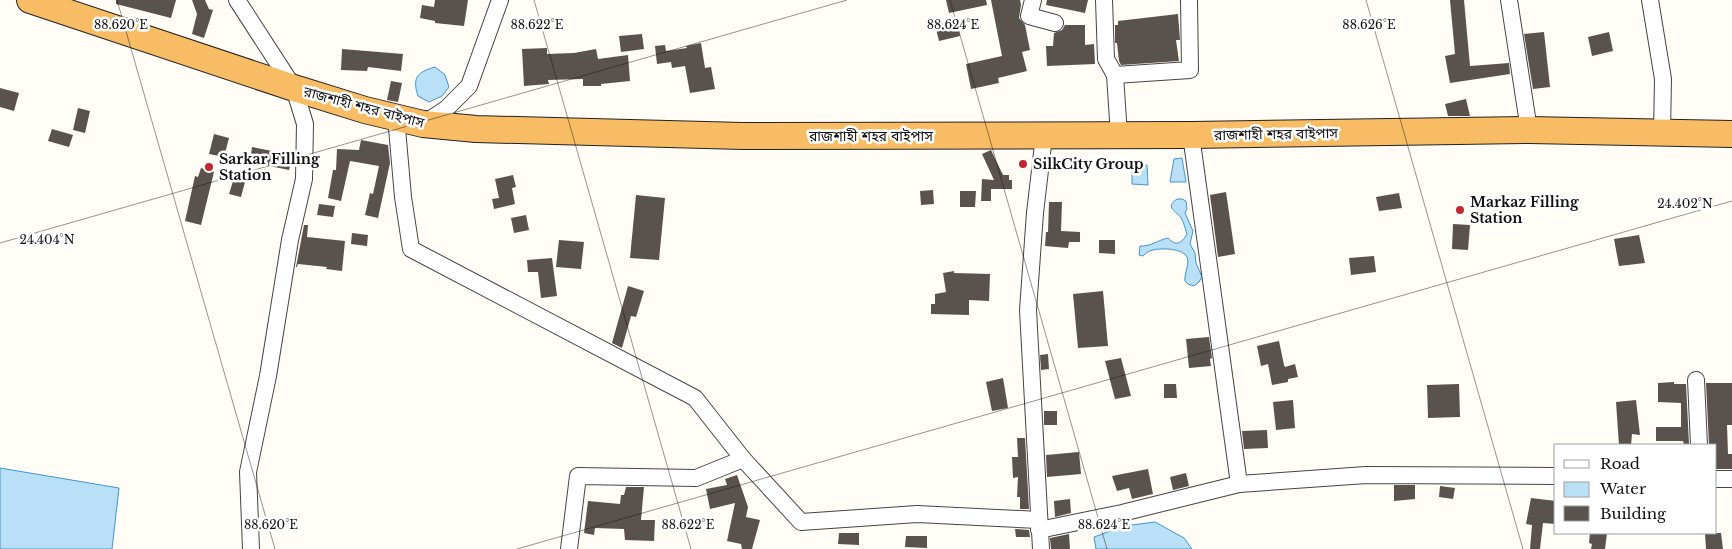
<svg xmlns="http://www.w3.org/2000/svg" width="1732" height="549" font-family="'Libre Baskerville','Noto Sans Bengali',serif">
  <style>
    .water { fill: #b9e0f7; stroke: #3f96cf }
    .building { fill: #5a524d }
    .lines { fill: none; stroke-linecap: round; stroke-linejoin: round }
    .minor-casing { stroke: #444; stroke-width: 18 }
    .trunk-casing { stroke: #222; stroke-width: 28 }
    .minor { stroke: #fff; stroke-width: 16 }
    .trunk { stroke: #f7bc64; stroke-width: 26 }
    .ticks { fill: none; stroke: #111; stroke-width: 1; stroke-opacity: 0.45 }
    .poi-dot { fill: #c4262e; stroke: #fff; stroke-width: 2 }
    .labels { text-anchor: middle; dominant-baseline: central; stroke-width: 5; stroke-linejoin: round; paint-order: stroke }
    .street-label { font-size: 14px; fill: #111; stroke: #fff }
    .poi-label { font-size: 14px; font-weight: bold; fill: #111; stroke: #fff; text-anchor: start }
    .ticks-label { font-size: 12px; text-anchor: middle; fill: #111; stroke: #fff; stroke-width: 5; stroke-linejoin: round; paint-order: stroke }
  </style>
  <rect width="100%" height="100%" fill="#fffdf5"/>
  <g class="water">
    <path d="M435,67L445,75L449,87L442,96L429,102L418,96C412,78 417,72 435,67Z"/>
    <polygon points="1182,158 1186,182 1170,182 1174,159"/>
    <polygon points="1135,165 1147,165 1148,185 1132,184 1132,167"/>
    <path d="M1177,199H1182L1186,201L1187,209L1185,213L1193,231L1190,244L1195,253L1196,263L1202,277L1199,282L1194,286L1188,284L1185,281C1184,273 1190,264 1187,257C1183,248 1161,248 1153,250C1149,251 1146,253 1143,256L1139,255L1140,246C1150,247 1158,240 1168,238C1176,247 1182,243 1187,234C1185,229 1184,222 1181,218C1177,211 1164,208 1177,199Z"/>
    <polygon points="0,468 119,488 112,549 0,549"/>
    <polygon points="1155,522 1184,538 1192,549 1096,549 1094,537 1124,526"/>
  </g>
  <g class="building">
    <polygon points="116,0 176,0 171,18 116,4"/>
    <polygon points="192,0 205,0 209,9 213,10 204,38 192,34 197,14"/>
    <polygon points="435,0 468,0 464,26 435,23 435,21 420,18 422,5 434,7"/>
    <polygon points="946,0 986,0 987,5 949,13"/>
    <polygon points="991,0 1020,0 1021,5 1019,18 1025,25 1030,50 1022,52 1027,71 998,78 999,83 971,89 966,64 1002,56"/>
    <polygon points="1047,0 1088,0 1085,13 1046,5"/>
    <polygon points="1450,0 1464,0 1470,66 1509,63 1510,74 1450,83 1445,56 1455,54"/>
    <polygon points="1178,14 1180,40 1176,40 1179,61 1121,65 1119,61 1117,43 1115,43 1115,25 1118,25 1118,21"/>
    <polygon points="957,20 960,36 939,41 935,25"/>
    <polygon points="1065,25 1085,25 1085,45 1094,44 1095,64 1047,66 1046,46 1053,46 1054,33 1062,30"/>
    <polygon points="1544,32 1550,87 1533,89 1524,34"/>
    <polygon points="1609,32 1613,51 1592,56 1588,37"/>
    <polygon points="642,34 644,49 621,52 619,36"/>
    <polygon points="701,43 705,68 711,67 715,89 690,93 685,66 672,68 671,62 657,64 655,46 665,45 666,51 687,48 686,46"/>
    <polygon points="547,48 547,54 574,53 596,49 598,59 628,55 630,81 601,84 601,86 583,86 583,79 548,80 549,84 524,86 522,49"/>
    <polygon points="342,49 403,54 401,71 368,67 367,71 341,70"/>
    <polygon points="391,81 402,83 398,102 387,100"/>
    <polygon points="0,88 19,93 14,111 0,107"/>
    <polygon points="1466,99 1470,116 1448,116 1445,104"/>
    <polygon points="78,108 90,111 85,133 73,130"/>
    <polygon points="52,129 73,135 69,147 48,141"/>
    <polygon points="214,134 229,138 224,157 209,154"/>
    <polygon points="361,140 388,145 390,163 378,218 365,215 370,193 373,194 379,166 350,161 341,201 328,198 333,170 336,170 337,149 359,150"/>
    <polygon points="252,147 293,155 289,170 250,162"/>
    <polygon points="991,150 1003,175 1009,175 1009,180 1012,180 1012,189 991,189 991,201 981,201 982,179 994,180 982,154"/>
    <polygon points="201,168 214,172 201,225 185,221 195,176 198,177"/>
    <polygon points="513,175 516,187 512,188 515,204 494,209 492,199 499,198 495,179"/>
    <polygon points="234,178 245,182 241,197 229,194"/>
    <polygon points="933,190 934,204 921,205 920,191"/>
    <polygon points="960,191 976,191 975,207 960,207"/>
    <polygon points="1226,192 1235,254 1218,257 1210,195"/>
    <polygon points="1399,193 1402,208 1379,211 1376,197"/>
    <polygon points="636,195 665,198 659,260 630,258"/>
    <polygon points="1049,202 1062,202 1061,231 1080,232 1080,242 1069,242 1068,248 1045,246 1046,232 1048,232"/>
    <polygon points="319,204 335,206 333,217 317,215"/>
    <polygon points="526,215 529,230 514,233 511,218"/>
    <polygon points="1453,224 1470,225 1468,250 1452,249"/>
    <polygon points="304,225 308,225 307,237 345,241 342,271 326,269 327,267 298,264 297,267 296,267"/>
    <polygon points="352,233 368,235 367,246 351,244"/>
    <polygon points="1639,235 1645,263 1619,266 1614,239"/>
    <polygon points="559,240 584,242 581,269 556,267"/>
    <polygon points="1099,240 1115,240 1115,254 1099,253"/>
    <polygon points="1374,256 1376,272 1351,275 1349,258"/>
    <polygon points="552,258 557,296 541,298 538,272 528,272 527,260"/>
    <polygon points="954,271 954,273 990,274 989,301 969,300 969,315 931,314 931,304 935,304 935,294 946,292 943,273"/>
    <polygon points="628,286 644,291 636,317 631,316 622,348 612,343"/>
    <polygon points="1103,291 1108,346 1078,348 1073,294"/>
    <polygon points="1209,337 1212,358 1210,359 1211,366 1189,368 1186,339"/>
    <polygon points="1279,341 1284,365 1285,367 1295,364 1298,377 1288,379 1288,382 1272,385 1268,364 1261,366 1257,346"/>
    <polygon points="1048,354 1049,369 1041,370 1040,355"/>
    <polygon points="1121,358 1131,396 1115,399 1105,361"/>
    <polygon points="1003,378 1008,408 992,411 986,382"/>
    <polygon points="1674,382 1674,384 1686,384 1689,444 1684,444 1683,441 1656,441 1656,427 1681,427 1681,403 1658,402 1658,383"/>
    <polygon points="1706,383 1732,383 1732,425 1727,425 1728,454 1732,454 1732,469 1716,469 1716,445 1709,445"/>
    <polygon points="1164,384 1176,384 1177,398 1164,398"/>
    <polygon points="1459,384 1460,417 1428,418 1427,385"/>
    <polygon points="1293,400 1295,428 1276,430 1273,402"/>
    <polygon points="1636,400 1640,435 1632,434 1631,445 1619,445 1616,402"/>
    <rect x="1044" y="411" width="13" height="14"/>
    <polygon points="1267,430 1268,448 1244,449 1242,431"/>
    <polygon points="1017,438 1025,438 1029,509 1020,509 1020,497 1017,497 1018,477 1013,478 1012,457 1018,457"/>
    <polygon points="1079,452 1081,474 1047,477 1046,455"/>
    <polygon points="1148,469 1153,494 1132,499 1129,488 1117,491 1112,476"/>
    <polygon points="1186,473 1189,486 1173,490 1170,477"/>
    <polygon points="737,475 748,507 746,517 760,520 752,549 742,549 741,544 727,541 735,503 710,509 706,489 727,485 725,479"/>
    <polygon points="1394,485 1415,485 1415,499 1394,501"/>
    <polygon points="1440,486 1455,488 1453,499 1439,497"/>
    <polygon points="626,487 644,487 641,520 655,520 654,541 625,540 624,529 595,528 594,535 584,533 588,501 620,504 621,495 624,495"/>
    <polygon points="1531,498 1556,501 1556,524 1543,523 1540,549 1530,549 1532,525 1526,524"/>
    <polygon points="1070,499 1071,513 1055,517 1054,501"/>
    <polygon points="1015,529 1029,530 1030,537 1016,537"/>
    <polygon points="839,533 859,533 859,545 838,544"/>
    <polygon points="1590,533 1607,533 1605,549 1591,549 1592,544 1589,543"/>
    <polygon points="1705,533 1721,533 1723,549 1706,549"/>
    <polygon points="1069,534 1070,549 1051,549 1050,538"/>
    <polygon points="906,536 927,536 927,548 905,547"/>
  </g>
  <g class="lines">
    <g class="minor-casing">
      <g id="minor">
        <polyline points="237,0 294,88 305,124 304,179 290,240 268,376 248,472 251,549"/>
        <polyline points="1033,0 1029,16 1055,23"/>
        <polyline points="1104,0 1106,59 1115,75"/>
        <polyline points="1509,0 1529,130"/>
        <polyline points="1650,0 1663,79 1662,133"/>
        <polyline points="396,117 403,197 411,249 695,398 743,459"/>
        <polyline points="423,124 446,109 469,86 500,0"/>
        <polyline points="1119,135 1115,75 1190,70 1189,0"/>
        <polyline points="1191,135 1239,484"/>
        <polyline points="1696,380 1699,445"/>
        <polyline points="1716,479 1732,479"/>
        <polyline points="1039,530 1122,513 1239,484 1366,475 1556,476"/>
        <polyline points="569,549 578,476 696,478 743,459 801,522 917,514 1039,520"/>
        <polyline points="1041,549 1028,310 1035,213 1044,136"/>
      </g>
    </g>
    <g class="trunk-casing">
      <polyline id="trunk" points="30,0 294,88 365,110 423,124 476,129 743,136 1191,135 1529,130 1732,134"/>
    </g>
    <use href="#minor" class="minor"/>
    <use href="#trunk" class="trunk"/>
  </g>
  <path class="ticks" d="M117,0L275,549M534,0L691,549M950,0L1107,549M1366,0L1523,549M0,243L847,0M517,549L1732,201"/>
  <g class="poi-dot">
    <circle cx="1023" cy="164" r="5"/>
    <circle cx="209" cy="167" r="5"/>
    <circle cx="1460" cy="210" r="5"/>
  </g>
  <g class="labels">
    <g class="street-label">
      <text transform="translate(364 107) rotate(15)">রাজশাহী শহর বাইপাস</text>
      <text transform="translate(1276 134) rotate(-1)">রাজশাহী শহর বাইপাস</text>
      <text x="871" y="136">রাজশাহী শহর বাইপাস</text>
    </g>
    <g class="poi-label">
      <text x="219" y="159">Sarkar Filling<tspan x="219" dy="16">Station</tspan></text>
      <text x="1033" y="164">SilkCity Group</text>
      <text x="1470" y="202">Markaz Filling<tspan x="1470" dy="16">Station</tspan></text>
    </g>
  </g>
  <g class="ticks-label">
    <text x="121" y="29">88.620°E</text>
    <text x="537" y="29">88.622°E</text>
    <text x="953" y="29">88.624°E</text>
    <text x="1369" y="29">88.626°E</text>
    <text x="1685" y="208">24.402°N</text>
    <text x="47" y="244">24.404°N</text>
    <text x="271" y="529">88.620°E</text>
    <text x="688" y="529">88.622°E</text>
    <text x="1104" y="529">88.624°E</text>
  </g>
  <rect x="1554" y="444" width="162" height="90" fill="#ffffff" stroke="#a0a0a0"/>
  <rect x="1564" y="460" width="25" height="8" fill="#ffffff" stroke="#a0a0a0"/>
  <text x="1600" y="469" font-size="15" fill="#111111">Road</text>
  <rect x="1564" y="482" width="25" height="15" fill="#b9e0f7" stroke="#a0a0a0"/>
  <text x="1600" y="494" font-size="15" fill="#111111">Water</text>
  <rect x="1564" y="506" width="25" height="15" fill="#5a524d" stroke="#a0a0a0"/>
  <text x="1600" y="519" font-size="15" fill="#111111">Building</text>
</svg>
